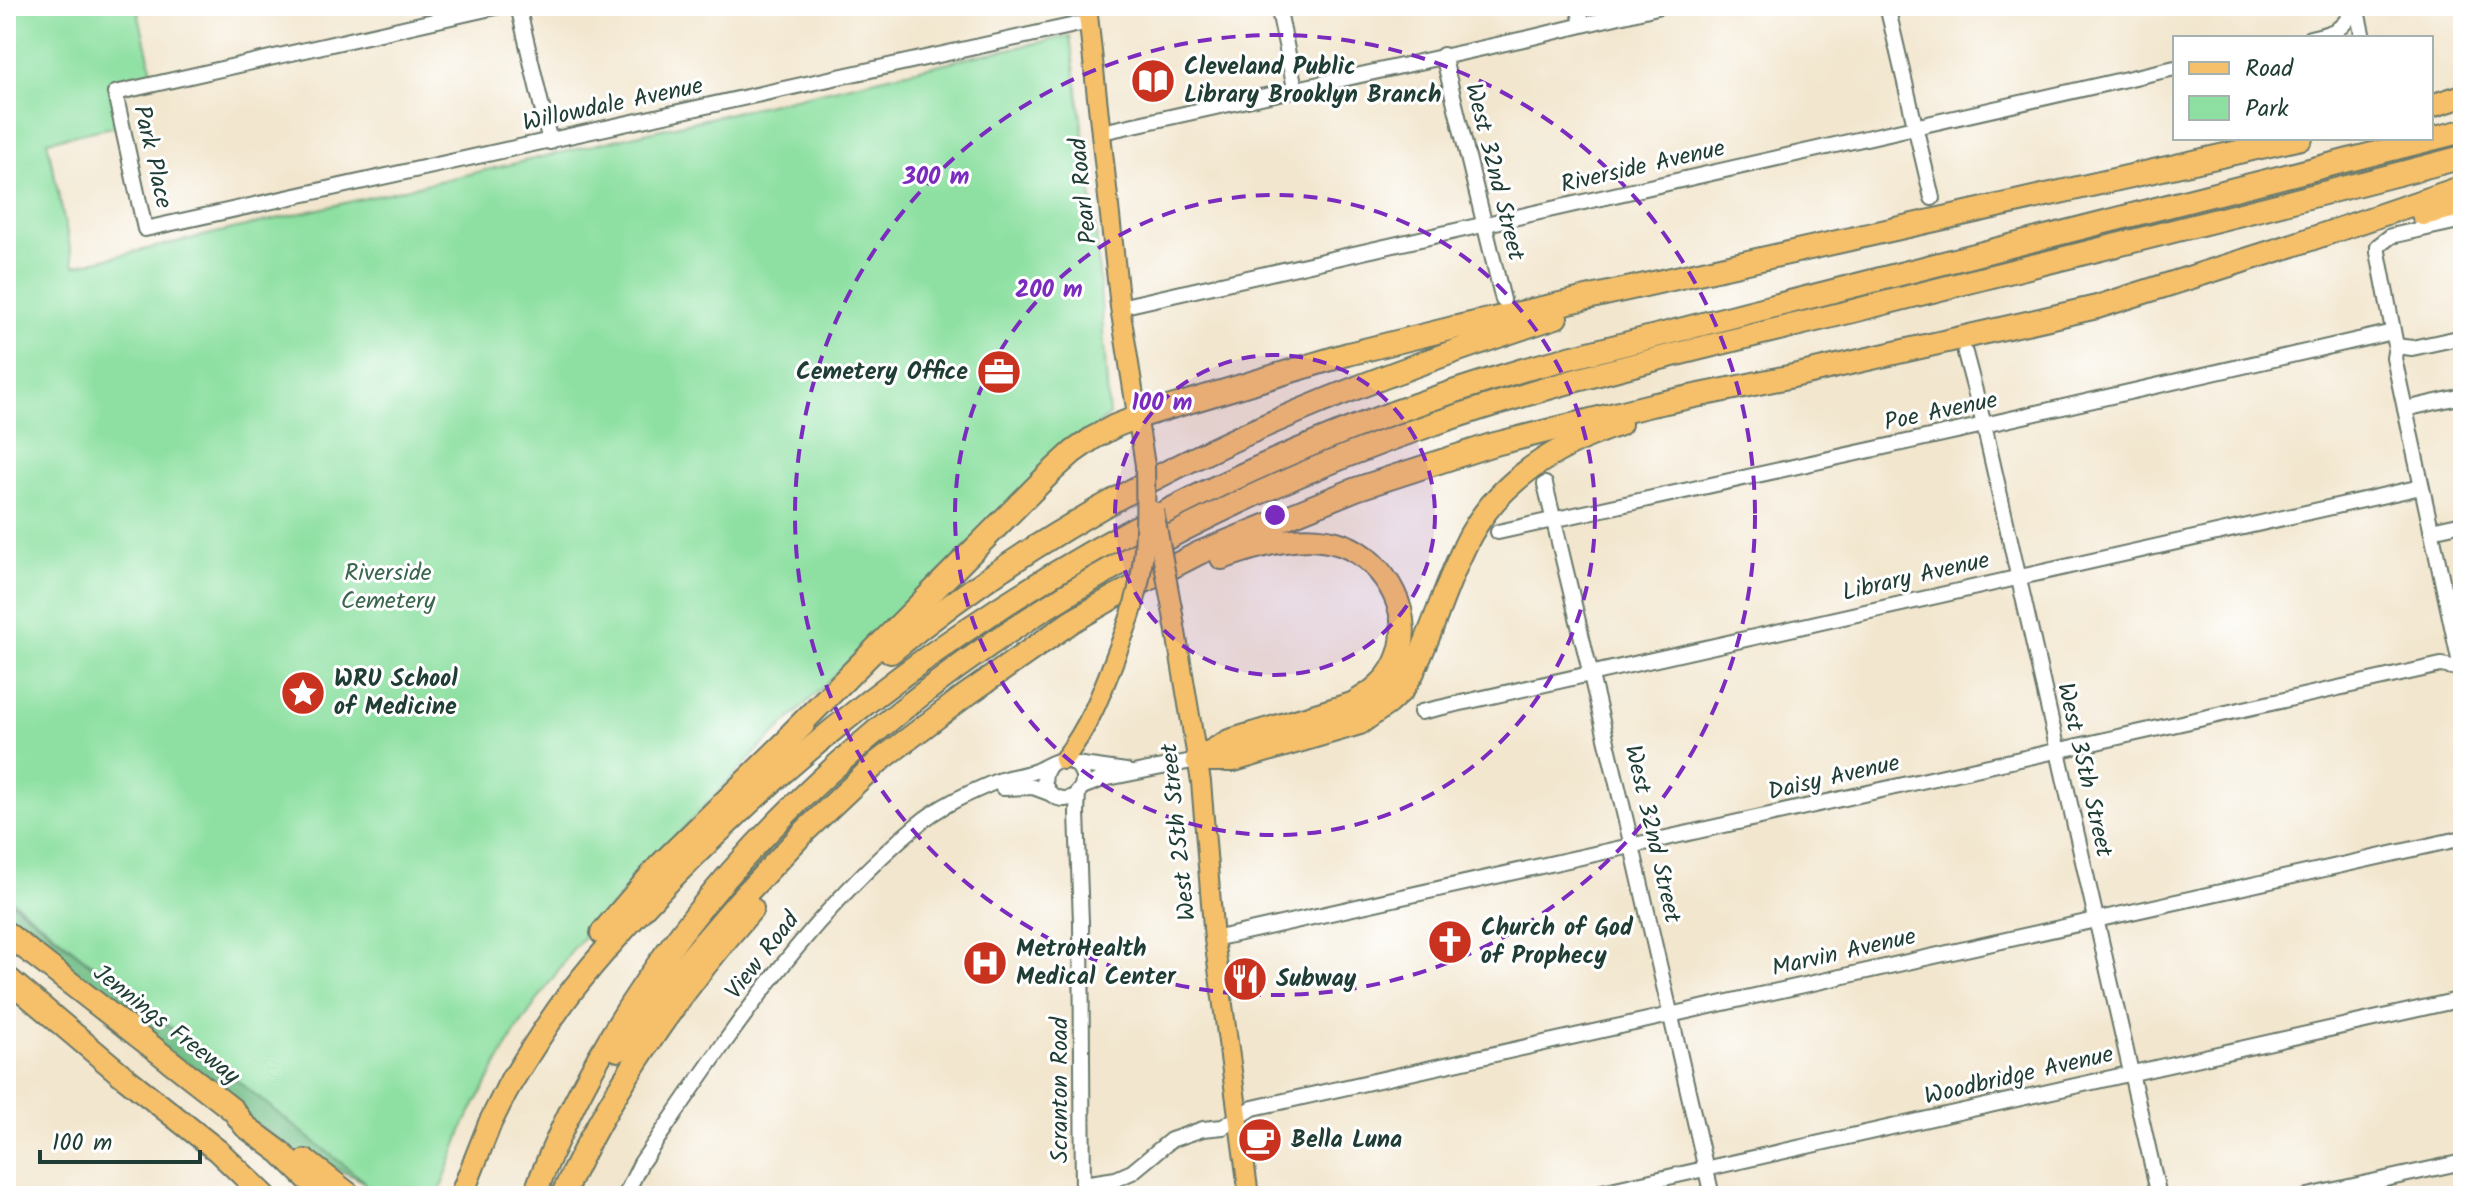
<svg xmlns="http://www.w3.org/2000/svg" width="2469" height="1202" font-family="Kalam,sans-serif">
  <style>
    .green { fill: #8de0a1; stroke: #568e6a; stroke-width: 2 }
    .forest { fill: #72be87; stroke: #487e5e; stroke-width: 2 }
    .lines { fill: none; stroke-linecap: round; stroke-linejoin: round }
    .minor-casing { stroke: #69786a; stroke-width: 18 }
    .major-casing { stroke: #69786a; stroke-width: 22 }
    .highway-casing { stroke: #69786a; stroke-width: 26 }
    .minor { stroke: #fff; stroke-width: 14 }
    .major { stroke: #f6c06b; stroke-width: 18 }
    .highway { stroke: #f6c06b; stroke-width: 22 }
    .major-bridge-casing { stroke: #69786a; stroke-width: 22; stroke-linecap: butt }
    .major-bridge { stroke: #f6c06b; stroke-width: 18 }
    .ring { fill: none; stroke: #7b2cbf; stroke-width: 4; stroke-dasharray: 14 10 }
    .labels { text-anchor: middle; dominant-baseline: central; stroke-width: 6; stroke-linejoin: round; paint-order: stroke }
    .poi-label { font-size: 24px; font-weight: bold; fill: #1f3d34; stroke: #fff; text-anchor: start }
    .street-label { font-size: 24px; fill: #1f3d34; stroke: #fff }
    .park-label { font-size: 24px; fill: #3a664f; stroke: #fff }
    .centre { fill: #7b2cbf; stroke: #fff; stroke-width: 4 }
    .ring-label { font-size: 24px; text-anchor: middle; font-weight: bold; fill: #7b2cbf; stroke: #fff; stroke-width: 6; stroke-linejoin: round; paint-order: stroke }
  </style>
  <rect width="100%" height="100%" fill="#fff"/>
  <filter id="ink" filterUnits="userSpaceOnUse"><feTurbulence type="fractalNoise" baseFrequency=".0125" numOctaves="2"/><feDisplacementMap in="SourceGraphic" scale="16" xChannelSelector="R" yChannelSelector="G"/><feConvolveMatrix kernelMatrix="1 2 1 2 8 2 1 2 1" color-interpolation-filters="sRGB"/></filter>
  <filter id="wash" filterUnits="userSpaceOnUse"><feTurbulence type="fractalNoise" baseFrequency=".006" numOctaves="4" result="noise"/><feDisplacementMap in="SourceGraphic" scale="32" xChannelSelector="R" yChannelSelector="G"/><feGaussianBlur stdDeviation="1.8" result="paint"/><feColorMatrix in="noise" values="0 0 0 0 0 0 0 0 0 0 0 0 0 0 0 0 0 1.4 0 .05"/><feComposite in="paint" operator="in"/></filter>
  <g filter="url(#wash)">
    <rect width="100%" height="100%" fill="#f2e6ce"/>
    <polygon class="green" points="6,6 144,6 137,8 155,84 115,93 122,125 47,141 74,266 971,57 1070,36 1096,230 1109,416 1073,444 761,747 641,873 573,949 514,1034 465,1123 438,1196 380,1196 6,895"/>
    <polygon class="forest" points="6,895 9,900 364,1181 290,1149 6,933"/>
  </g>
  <g filter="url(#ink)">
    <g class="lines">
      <g class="minor-casing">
        <g id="minor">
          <polyline points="500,6 115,93 145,229 1089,22"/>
          <polyline points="518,6 550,142"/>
          <polyline points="1278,6 1295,88"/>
          <polyline points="1578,6 1582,24"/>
          <polyline points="1887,6 1932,198"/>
          <polyline points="2356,6 2363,38"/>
          <path d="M2310,38C2334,33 2345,30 2354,6"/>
          <polyline points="1443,55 1503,300"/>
          <polyline points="1102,132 1533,37 1661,6"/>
          <polyline points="1120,307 2175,68"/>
          <polyline points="2396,346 2412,348 2463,337"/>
          <polyline points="1965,353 1984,425 2159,1196"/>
          <polyline points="2405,409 2463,396"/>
          <polyline points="1545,484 1632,846 1712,1196"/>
          <polyline points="2431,530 2463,523"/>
          <polyline points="1498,532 1984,425 2393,332"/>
          <polyline points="2461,668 2394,358 2396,346 2378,252 2378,246 2391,236 2463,220"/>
          <polyline points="1421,712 2421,487"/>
          <polyline points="1075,764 1126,771"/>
          <polyline points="1082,787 1103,779 1197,760"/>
          <polyline points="1003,788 1033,787 1049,793"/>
          <polyline points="1078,792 1077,813 1081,922 1083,1196"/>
          <polyline points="1214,939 2441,665 2463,669"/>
          <polyline points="1083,1184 1116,1179 1132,1172 1171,1140 1203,1129 1223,1127 1253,1108 2463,838"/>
          <path d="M625,1196L641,1163C724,1043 803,920 916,826C939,806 967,794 995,782C1007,777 1022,776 1036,771C1044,768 1054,760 1063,760C1072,760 1079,765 1082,773C1084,779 1083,786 1079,791C1064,812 1030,788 1051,764"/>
          <polyline points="1584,1196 2463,999"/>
          <polyline points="2308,1196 2463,1162"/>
        </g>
      </g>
      <g class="major-casing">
        <g id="major">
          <polyline points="1087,6 1120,307 1145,465"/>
          <polyline points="1172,608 1201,782 1214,939 1249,1196"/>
          <path d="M1063,760C1093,723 1107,678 1124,634"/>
        </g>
      </g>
      <g class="highway-casing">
        <g id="highway">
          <polyline points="2431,106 2463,96"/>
          <polyline points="2423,214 2463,204"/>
          <path d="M891,652C1088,488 1315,395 1556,317"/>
          <polyline points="791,734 1049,474 1073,452 1093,438 1115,426 1138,417 1348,354 1453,328 2301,138"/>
          <path d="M1198,759L1229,741L1352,704C1370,694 1387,682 1396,662C1417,618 1387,562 1343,545C1304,531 1259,545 1222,558"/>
          <path d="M1197,760H1234L1360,723L1388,703L1402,690L1412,674C1434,629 1447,578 1471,534C1503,477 1561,444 1620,424"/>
          <polyline points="6,933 233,1110 245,1126 280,1152 325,1196"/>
          <polyline points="602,933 660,865 803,725"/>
          <polyline points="6,977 122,1075 218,1151 265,1196"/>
          <polyline points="618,1050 657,997 740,900 805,831 878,762 962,698 1071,622 1114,597 1199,553 1356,489 1491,445 1651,405 1793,376 2097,307 2293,245 2463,187"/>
          <path d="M507,1089C528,1055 549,1020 574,988C627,921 688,860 750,802C973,596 1237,454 1526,369L2463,131"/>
          <polyline points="306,1161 351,1196"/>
          <polyline points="461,1196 490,1123 513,1077"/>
          <path d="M534,1196C679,810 1062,549 1439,422C1577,375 1720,344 1861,309C2062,258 2263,210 2463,157"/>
          <path d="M562,1196C610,1091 677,995 752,909"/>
        </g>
      </g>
      <use href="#minor" class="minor"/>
      <use href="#major" class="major"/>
      <use href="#highway" class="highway"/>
      <g class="major-bridge-casing">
        <g id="major-bridge">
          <polyline points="1154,511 1172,608"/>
          <path d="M1124,634C1148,573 1146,529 1145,465"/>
        </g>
      </g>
      <use href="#major-bridge" class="major-bridge"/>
    </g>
  </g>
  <circle cx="1275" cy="515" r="160" fill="#7b2cbf" fill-opacity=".12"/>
  <g class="ring">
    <circle cx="1275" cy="515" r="160"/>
    <circle cx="1275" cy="515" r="320"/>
    <circle cx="1275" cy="515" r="480"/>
  </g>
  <defs>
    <g id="library-disc" transform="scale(2.3)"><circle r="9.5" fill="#c8321e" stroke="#fff"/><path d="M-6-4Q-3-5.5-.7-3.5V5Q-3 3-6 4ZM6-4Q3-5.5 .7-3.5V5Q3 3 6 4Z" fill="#fff"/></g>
    <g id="office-disc" transform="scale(2.3)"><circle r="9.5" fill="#c8321e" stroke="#fff"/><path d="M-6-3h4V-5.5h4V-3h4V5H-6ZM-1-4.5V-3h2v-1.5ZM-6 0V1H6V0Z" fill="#fff"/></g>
    <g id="sight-disc" transform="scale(2.3)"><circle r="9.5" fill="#c8321e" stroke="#fff"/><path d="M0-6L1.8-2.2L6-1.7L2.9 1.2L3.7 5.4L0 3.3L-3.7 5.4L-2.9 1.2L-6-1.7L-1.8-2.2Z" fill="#fff"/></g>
    <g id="church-disc" transform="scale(2.3)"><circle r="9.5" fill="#c8321e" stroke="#fff"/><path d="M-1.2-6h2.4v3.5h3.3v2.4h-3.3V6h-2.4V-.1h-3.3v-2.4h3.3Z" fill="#fff"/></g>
    <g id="hospital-disc" transform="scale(2.3)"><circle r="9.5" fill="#c8321e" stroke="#fff"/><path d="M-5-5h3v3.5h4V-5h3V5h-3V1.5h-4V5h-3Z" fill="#fff"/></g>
    <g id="restaurant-disc" transform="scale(2.3)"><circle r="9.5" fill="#c8321e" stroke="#fff"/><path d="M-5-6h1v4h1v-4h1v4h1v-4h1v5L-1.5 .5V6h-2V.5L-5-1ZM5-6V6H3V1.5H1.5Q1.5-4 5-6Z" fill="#fff"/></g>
    <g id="cafe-disc" transform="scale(2.3)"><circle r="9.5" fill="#c8321e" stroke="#fff"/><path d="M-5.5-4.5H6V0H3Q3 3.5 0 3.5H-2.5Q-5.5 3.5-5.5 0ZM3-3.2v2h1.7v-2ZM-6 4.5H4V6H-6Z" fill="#fff"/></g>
  </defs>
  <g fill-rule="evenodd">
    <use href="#library-disc" x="1153" y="81"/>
    <use href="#office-disc" x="999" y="372"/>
    <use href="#sight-disc" x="303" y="693"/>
    <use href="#church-disc" x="1450" y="942"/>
    <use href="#hospital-disc" x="985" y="963"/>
    <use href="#restaurant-disc" x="1245" y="979"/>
    <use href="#cafe-disc" x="1260" y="1140"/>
  </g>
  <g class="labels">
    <g class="poi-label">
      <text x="1184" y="67">Cleveland Public<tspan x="1184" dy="28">Library Brooklyn Branch</tspan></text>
      <text x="968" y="372" text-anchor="end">Cemetery Office</text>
      <text x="334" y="679">WRU School<tspan x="334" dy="28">of Medicine</tspan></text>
      <text x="1481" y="928">Church of God<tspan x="1481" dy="28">of Prophecy</tspan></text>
      <text x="1016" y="949">MetroHealth<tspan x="1016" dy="28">Medical Center</tspan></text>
      <text x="1276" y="979">Subway</text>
      <text x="1291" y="1140">Bella Luna</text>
    </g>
    <g class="street-label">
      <text transform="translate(613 105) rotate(-12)">Willowdale Avenue</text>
      <text transform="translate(152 157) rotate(77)">Park Place</text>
      <text transform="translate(1643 167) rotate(-13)">Riverside Avenue</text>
      <text transform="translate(1494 172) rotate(76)">West 32nd Street</text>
      <text transform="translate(1084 191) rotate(-96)">Pearl Road</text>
      <text transform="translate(1941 412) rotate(-12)">Poe Avenue</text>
      <text transform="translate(1916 577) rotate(-13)">Library Avenue</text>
      <text transform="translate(2084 770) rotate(77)">West 35th Street</text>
      <text transform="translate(1834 778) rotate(-13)">Daisy Avenue</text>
      <text transform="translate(1179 832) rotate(-96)">West 25th Street</text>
      <text transform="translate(1652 834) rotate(77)">West 32nd Street</text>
      <text transform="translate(1844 953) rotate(-13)">Marvin Avenue</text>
      <text transform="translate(763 956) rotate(-52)">View Road</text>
      <text transform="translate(166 1025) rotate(38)">Jennings Freeway</text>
      <text transform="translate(2019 1076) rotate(-13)">Woodbridge Avenue</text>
      <text transform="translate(1060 1090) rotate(-90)">Scranton Road</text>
    </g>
    <g class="park-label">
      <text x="388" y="573">Riverside<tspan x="388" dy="28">Cemetery</tspan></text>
    </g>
  </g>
  <circle cx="1275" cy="515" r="12" class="centre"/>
  <g class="ring-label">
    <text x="936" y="184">300 m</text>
    <text x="1049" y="297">200 m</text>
    <text x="1162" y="410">100 m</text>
  </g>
  <rect width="2469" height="1202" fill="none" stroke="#fff" stroke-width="32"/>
  <rect x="2173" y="36" width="260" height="104" fill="#ffffff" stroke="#a5b1ae" stroke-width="2"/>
  <rect x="2189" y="62" width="40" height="12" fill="#f6c06b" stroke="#a5b1ae" stroke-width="2"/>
  <text x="2245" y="76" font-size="24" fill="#1f3d34">Road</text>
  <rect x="2189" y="96" width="40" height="24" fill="#8de0a1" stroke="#a5b1ae" stroke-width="2"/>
  <text x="2245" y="116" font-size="24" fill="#1f3d34">Park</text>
  <path d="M40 1150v12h160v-12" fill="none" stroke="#1f3d34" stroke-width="4"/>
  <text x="52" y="1150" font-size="24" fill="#1f3d34" stroke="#ffffff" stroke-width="6" paint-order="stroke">100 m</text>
</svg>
